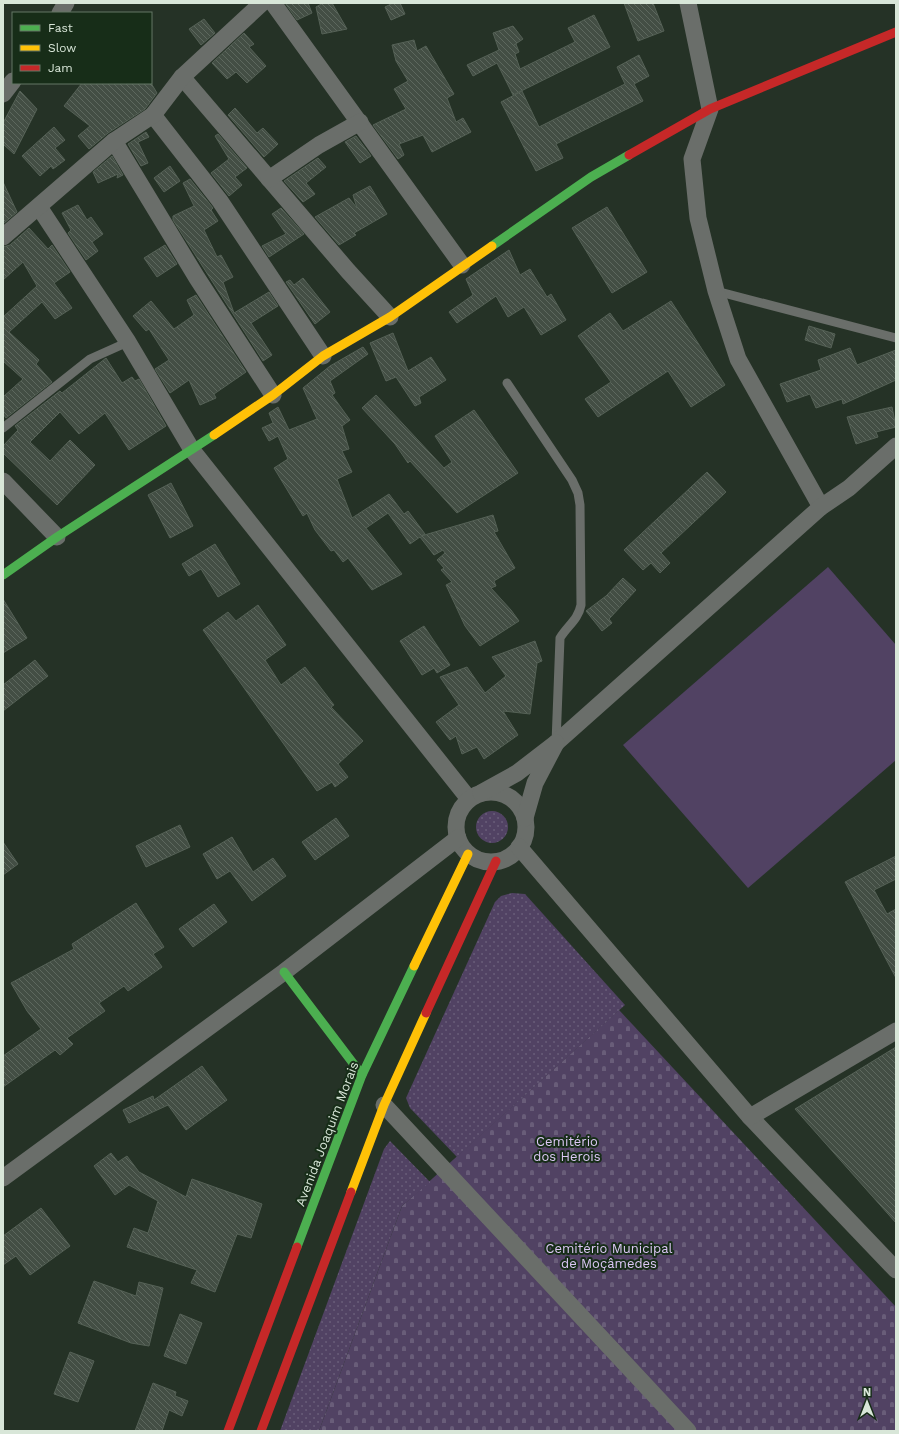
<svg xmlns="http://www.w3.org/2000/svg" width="899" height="1434" font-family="'Work Sans',sans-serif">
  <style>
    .cemetery { fill: url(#cemetery-stones) }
    .garden { fill: url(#garden-dots) }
    .pitch { fill: #514263 }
    .building { fill: url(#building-back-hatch); stroke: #556156 }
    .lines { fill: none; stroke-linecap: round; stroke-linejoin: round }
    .lane { stroke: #6a6e6a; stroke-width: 9 }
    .street { stroke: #6a6e6a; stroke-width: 17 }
    .fast { stroke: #4caf50; stroke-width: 9 }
    .slow { stroke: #ffc107; stroke-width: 9 }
    .jam { stroke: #c62828; stroke-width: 9 }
    .labels { text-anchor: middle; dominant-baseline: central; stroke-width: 4; stroke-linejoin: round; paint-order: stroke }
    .street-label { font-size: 13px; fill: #d8e6d8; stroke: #172d18 }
    .park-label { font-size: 13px; fill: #ddc8f6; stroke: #172d18 }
  </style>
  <defs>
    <pattern id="cemetery-stones" width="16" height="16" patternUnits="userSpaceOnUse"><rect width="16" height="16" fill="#514263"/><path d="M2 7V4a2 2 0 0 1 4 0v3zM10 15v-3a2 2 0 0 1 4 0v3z" fill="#695d79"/></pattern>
    <pattern id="garden-dots" width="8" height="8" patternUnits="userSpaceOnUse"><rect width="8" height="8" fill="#514263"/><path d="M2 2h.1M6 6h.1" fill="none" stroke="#695d79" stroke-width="1.8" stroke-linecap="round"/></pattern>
    <pattern id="building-back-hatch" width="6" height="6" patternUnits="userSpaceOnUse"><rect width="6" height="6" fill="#434e44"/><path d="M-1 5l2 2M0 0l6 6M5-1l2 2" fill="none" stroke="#5d685e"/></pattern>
  </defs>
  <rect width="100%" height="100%" fill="#253226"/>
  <polygon class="cemetery" points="619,1010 896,1307 896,1431 319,1431 402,1206"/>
  <g class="garden">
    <circle cx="492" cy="827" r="16"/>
    <polygon points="512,893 525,894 625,1005 457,1157 410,1108 406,1098 495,902 501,896"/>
    <polygon points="390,1141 430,1182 402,1206 319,1431 280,1431 384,1149"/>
  </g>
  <polygon class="pitch" points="828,567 896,645 896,760 748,888 623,745"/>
  <g class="building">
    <polygon points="285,3 308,3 312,13 297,20"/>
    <polygon points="323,3 332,3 347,29 322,34 316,7"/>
    <polygon points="393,3 400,3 405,14 391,20 385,7"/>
    <polygon points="624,3 653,3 664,31 638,41"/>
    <polygon points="594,15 610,47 513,95 497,63 473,76 467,65 499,50 493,33 513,26 523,39 514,45 516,44 519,52 515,54 520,69 575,42 568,28"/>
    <polygon points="204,19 215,33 201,45 189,29"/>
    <polygon points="244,33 254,44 249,47 266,66 247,83 236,72 227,79 212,63"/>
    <polygon points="414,40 417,51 426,46 454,94 447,98 456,122 463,118 471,132 432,152 423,135 399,144 404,155 398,159 373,125 406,109 394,89 408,81 396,61 392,45"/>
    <polygon points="639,55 649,76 634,84 643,101 556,144 563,158 536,171 501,102 522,91 539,127 625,84 617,67"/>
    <polygon points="82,83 151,83 157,93 145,109 108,133 89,149 78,136 90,126 64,106"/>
    <polygon points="20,91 37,109 14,154 3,144 3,123"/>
    <polygon points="235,108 257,133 263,128 278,144 264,157 228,115"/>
    <polygon points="54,127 65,140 55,148 65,160 53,169 51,166 40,176 22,156"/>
    <polygon points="146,132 149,137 138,142 148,163 141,166 128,144"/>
    <polygon points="218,134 247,168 235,177 242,185 229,196 211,173 229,159 215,136"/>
    <polygon points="356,136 371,156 360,163 345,142"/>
    <polygon points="112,156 123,175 117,178 118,174 98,183 93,172"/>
    <polygon points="318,158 326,167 306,183 315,194 303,202 284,181"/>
    <polygon points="170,166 180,181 164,192 154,178"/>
    <polygon points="190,179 213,208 211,210 218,221 204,230 217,257 221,255 233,277 223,282 234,313 269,292 278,306 251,323 272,355 263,361 173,220 173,216 194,206 183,183"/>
    <polygon points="3,182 17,212 3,224"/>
    <polygon points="370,186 387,214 354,233 356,235 339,245 315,217 349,198 357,208 353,195"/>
    <polygon points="78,205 87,220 91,217 103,234 92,242 98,251 86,260 68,233 71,230 62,213"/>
    <polygon points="607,207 647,272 612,293 572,228"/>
    <polygon points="281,208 304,234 269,257 262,246 286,234 272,214"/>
    <polygon points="29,228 48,249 52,245 70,272 54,283 72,308 55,319 42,302 9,332 39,360 36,364 52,382 6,418 3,414 3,397 23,379 3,361 3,317 37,286 23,262 3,280 3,247 10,245"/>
    <polygon points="165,245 177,264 157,277 144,258"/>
    <polygon points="509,250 520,275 530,269 547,297 551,294 566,320 541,335 524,307 508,317 496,296 457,323 449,312 473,295 466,279"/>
    <polygon points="303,278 330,312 315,324 286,282 290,280 294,285"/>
    <polygon points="196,295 246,372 214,394 216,398 200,405 189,380 170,393 155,369 169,360 149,329 146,331 133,316 151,301 174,329 194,315 187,300"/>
    <polygon points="671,301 725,385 691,407 668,371 598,417 585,399 611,382 578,336 610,313 623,331"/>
    <polygon points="809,326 835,334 831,348 805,340"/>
    <polygon points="393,333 408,371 431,357 446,380 419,397 421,403 415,406 396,377 386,381 370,343"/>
    <polygon points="363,347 368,354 330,381 335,393 332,395 350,420 342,426 349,449 342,451 352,472 337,479 352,518 389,494 404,514 408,511 425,534 421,536 493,515 498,531 494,532 515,568 494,581 496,586 491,588 511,610 519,621 480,646 465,626 446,585 452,582 441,570 444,568 437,560 445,553 443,550 434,555 420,537 410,544 388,513 366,528 402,574 372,590 348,558 343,562 334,550 331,551 315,530 307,513 303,516 274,468 288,459 278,436 269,441 262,428 273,423 269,413 278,407 289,430 317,419 303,388 330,366"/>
    <polygon points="850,348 857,365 896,350 896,380 843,404 842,399 816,408 810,394 787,402 780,384 821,370 818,360"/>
    <polygon points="106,358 122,383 132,377 135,381 139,379 166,426 129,450 105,413 79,434 60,412 30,442 50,461 70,440 95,465 57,505 3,453 3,446 18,430 15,426 60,391 62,393"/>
    <polygon points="376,395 444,468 452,462 435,436 474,410 518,473 457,513 410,461 408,463 395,444 362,408"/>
    <polygon points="892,407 896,427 876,432 878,437 856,444 847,417"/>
    <polygon points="707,472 726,492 661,553 670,563 660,573 651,563 643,570 624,550"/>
    <polygon points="171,483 193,526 170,538 148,495"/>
    <polygon points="215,544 240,584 218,597 201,569 189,576 182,564"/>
    <polygon points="623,578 636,590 609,619 612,623 602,631 586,611 606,596"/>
    <polygon points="3,599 27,638 3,653"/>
    <polygon points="258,605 286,645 265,660 281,685 305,667 334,705 331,707 363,741 338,764 348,777 335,787 332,782 317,791 203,630 228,612 236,621"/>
    <polygon points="424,626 450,665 437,673 434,668 422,675 400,641"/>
    <polygon points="535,641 542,661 537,663 530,714 503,711 518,735 484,759 477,747 462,754 456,736 450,740 436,722 459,705 440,677 467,667 485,693 506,676 492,657"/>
    <polygon points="35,660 48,676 3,711 3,685"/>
    <polygon points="336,818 349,836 315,860 302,842"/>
    <polygon points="180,825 190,847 146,867 136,846"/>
    <polygon points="232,837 253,872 273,858 286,876 252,901 230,871 217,879 203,854"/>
    <polygon points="3,842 18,864 3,875"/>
    <polygon points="896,856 896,879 874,890 887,914 896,909 896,978 845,882"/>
    <polygon points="136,903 164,947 153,954 162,967 128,991 124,986 99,1003 105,1011 67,1038 73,1044 60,1055 55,1050 3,1087 3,1056 41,1029 27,1011 11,983 74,949 72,944"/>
    <polygon points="214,904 227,922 193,947 179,929"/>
    <polygon points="896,1047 896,1223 795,1109"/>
    <polygon points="202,1066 227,1100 186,1130 168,1105 129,1123 123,1110 153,1096 154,1100"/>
    <polygon points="111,1153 118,1162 127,1156 139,1172 186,1197 192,1179 262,1204 251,1238 237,1234 215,1292 191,1283 197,1270 127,1247 134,1228 148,1233 158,1201 129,1185 115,1195 94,1166"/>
    <polygon points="41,1208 70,1246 30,1275 16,1256 3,1265 3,1236"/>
    <polygon points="94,1281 136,1296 139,1282 163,1288 149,1346 131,1343 78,1323"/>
    <polygon points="180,1314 202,1323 186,1364 164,1356"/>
    <polygon points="70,1352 94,1361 78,1402 54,1394"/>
    <polygon points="153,1383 176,1392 175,1396 188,1401 182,1416 169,1410 162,1431 135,1431"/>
  </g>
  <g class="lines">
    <g class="lane">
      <polyline points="716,291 896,338"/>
      <path d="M507,383L572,480L578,493L580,505L581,605C578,620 568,625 560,638L556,743"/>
      <polyline points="3,428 90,359 128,342"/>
    </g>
    <g class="street">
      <polyline points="273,3 462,265"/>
      <polyline points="688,3 710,109 692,159 698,218 716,291 738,359 821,507"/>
      <polyline points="60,13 66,3"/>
      <polyline points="182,77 348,271 390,317"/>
      <polyline points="3,94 13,81"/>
      <polyline points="153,115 220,201 323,356"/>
      <polyline points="114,141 197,278 273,395"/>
      <polyline points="269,179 319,145 360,122"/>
      <polyline points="39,207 128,342 192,450 469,799"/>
      <polyline points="3,237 114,141 153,115 182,77 262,3"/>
      <polyline points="3,481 57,537"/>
      <polyline points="556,743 821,507 849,488 896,446"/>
      <circle cx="491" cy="827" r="35"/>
      <polyline points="481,793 517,773 556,743 535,783 525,818"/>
      <polyline points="519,847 750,1117 896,1270"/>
      <polyline points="384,1105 688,1431"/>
      <polyline points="750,1117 896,1031"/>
      <polyline points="3,1178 284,972 458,838"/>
    </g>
    <g class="fast">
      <polyline points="492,246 591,177 629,155"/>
      <polyline points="3,575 57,537 214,435"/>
      <polyline points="284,972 362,1075"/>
      <polyline points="297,1247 362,1075 414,966"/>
    </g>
    <g class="slow">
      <polyline points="214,435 273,395 323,356 390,317 492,246"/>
      <polyline points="414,966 468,854"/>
      <polyline points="351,1192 384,1105 426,1013"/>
    </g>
    <g class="jam">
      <polyline points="629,155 710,109 896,32"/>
      <polyline points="426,1013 496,861"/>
      <polyline points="228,1431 297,1247"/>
      <polyline points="261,1431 351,1192"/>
    </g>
  </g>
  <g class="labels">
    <g class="street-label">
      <text transform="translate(327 1134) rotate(-69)">Avenida Joaquim Morais</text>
    </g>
    <g class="park-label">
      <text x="567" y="1141">Cemitério<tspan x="567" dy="15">dos Herois</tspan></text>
      <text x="609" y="1248">Cemitério Municipal<tspan x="609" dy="15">de Moçâmedes</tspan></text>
    </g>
  </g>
  <rect width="899" height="1434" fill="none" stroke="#d8e6d8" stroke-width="8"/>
  <rect x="12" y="12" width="140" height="72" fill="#172d18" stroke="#647765"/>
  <rect x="20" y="25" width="20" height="6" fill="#4caf50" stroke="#647765"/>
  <text x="48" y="32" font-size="12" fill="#d8e6d8">Fast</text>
  <rect x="20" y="45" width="20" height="6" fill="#ffc107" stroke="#647765"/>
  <text x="48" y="52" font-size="12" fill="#d8e6d8">Slow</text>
  <rect x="20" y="65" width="20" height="6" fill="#c62828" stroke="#647765"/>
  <text x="48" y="72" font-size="12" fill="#d8e6d8">Jam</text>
  <g transform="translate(867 1402)" stroke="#172d18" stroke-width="3" paint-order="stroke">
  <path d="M0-3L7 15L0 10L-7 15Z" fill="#d8e6d8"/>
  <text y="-6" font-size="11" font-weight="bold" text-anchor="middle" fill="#d8e6d8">N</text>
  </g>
</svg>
